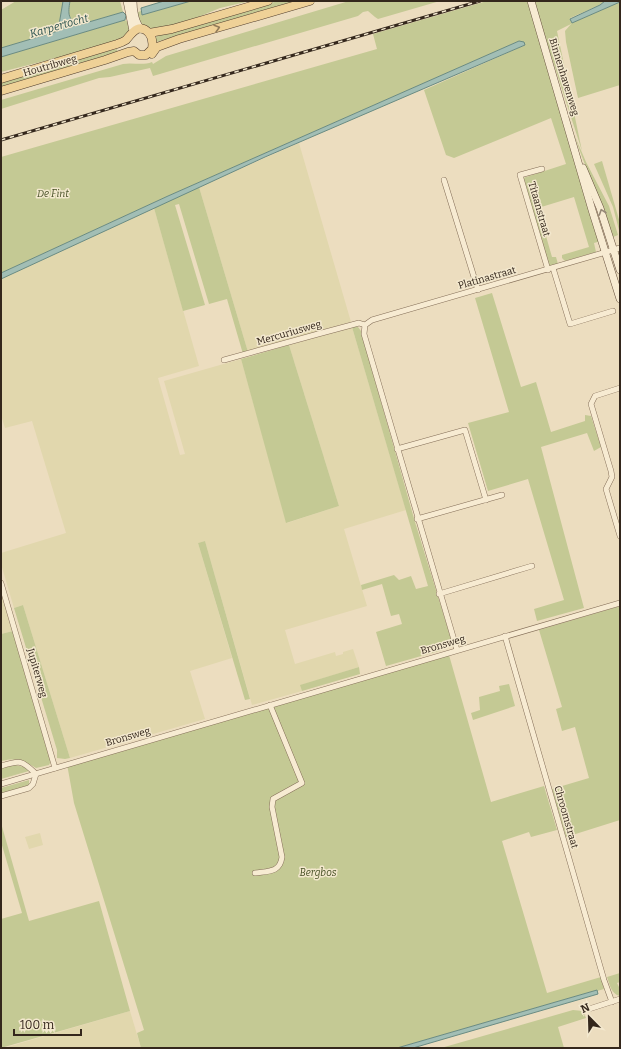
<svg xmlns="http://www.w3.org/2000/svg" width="621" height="1049" font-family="Bitter,serif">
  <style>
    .farmland { fill: #e1d7ad }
    .green { fill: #c4c994 }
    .water { fill: #a2beb5; stroke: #6a8b82 }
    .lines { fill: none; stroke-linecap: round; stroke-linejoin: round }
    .minor-casing { stroke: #846e58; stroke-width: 6 }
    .secondary-casing { stroke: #654f3c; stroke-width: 8 }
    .primary-casing { stroke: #513d2d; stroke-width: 9 }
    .minor { stroke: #f7ebd2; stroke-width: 5 }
    .secondary { stroke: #f7ebd2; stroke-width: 7 }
    .primary { stroke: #efd197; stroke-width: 8 }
    .rail-casing { stroke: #34271c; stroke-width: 3 }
    .rail { stroke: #f3e8ce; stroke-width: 1.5; stroke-dasharray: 4.5; stroke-linecap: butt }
    .oneway { stroke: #927c5a }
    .oneway2 { stroke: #968977 }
    .labels { text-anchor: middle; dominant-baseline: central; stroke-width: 3; stroke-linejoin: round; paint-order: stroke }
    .street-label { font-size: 10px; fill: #34271c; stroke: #f3e8ce }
    .park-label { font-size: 10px; font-style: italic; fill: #464f24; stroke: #f3e8ce }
    .water-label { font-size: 11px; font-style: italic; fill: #2c534f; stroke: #f3e8ce }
  </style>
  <rect width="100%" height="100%" fill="#ecddbf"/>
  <g class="farmland">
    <polygon points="299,143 351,322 248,352 199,187"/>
    <polygon points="154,208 199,366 158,378 180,455 185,454 164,381 241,359 287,523 339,506 289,345 352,327 406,510 344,529 367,606 285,630 295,664 335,652 336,656 343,654 343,652 353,649 359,667 301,685 302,691 252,705 205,541 198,543 232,658 190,671 205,719 70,758 23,605 14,608 1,564 1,553 66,533 32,421 5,428 1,415 1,279"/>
    <polygon points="1,591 13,631 1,634"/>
    <polygon points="40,833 43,845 29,849 25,837"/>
    <polygon points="130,1011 141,1048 4,1048"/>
  </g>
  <g class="green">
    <polygon points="16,1 63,1 58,31 1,48 1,10"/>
    <path d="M70,1H120L123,12L82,24C66,22 68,13 70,1Z"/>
    <polygon points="191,1 250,1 220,8 191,20 155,31 143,27 135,13 141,11 142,15"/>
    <polygon points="278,1 297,1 156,42 155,37 172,31"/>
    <path d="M349,1H440L378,19L375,17L368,11L363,12L358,16L153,76L150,68L110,77L99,78L1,109V100L123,64C133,62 142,66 152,62L153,64L166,56Z"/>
    <polygon points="487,1 528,1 601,241 594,243 596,252 565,261 562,258 562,255 589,247 574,197 538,208 552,257 556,257 558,264 548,266 523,178 566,164 551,118 454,158 446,155 424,90 525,45 519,41 168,196 1,273 1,157 377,49 373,34"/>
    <polygon points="534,1 605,1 600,5 570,18 572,23 620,2 620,85 578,98 566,42 565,31 571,24 557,31 582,151 545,37"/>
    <path d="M125,20L130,23C130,32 125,36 119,42L1,72V57Z"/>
    <polygon points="117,49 118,54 1,89 1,81 94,54"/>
    <path d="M574,134L586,162L609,206L618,235L613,237C602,202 585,169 574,134Z"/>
    <polygon points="602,161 620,223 620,234 613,207 594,164"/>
    <polygon points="199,187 248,352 243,354 227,299 209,304 179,204 175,205 205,305 183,311 154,208"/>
    <polygon points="492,293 521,387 536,382 551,432 585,421 585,415 591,416 601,447 594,451 587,433 541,447 584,608 537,621 534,609 564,600 528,479 488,491 468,423 509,412 475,298"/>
    <polygon points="352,327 358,327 361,331 415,522 452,642 449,646 439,651 386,666 376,632 402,624 399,614 391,616 382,584 362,590 361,585 394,575 399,580 411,576 416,589 428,586"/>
    <polygon points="289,345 339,506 286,523 241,359"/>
    <polygon points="205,541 250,699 245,700 198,543"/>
    <polygon points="23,605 70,758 65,759 57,758 57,750 14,608"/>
    <polygon points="620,606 620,820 566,837 552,789 589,778 575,727 562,731 556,709 562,707 539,630"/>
    <path d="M13,631L51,761L49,765L36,768C25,761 15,757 1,761V634Z"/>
    <polygon points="449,655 491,802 544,786 557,830 531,837 529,832 502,841 547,993 601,977 604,989 597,991 597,990 397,1048 141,1048 137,1033 144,1030 74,803 67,764"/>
    <polygon points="359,667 360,674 302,691 300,685"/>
    <polygon points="509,684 515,706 473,720 471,713 480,710 479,697 500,691 499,686"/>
    <polygon points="15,765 24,767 29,771 1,779 1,767"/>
    <polygon points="29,780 29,785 1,794 1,788"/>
    <polygon points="1,823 29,921 99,901 130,1011 1,1048 1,919 22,913 1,842"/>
    <path d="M620,973V982L617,983L620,989V996C611,994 610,985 607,977Z"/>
    <polygon points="573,1010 583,1011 586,1018 558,1027 564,1048 441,1048"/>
  </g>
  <g class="water">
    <path d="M63,1H70C68,13 67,22 82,24L123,12L126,15L125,20L1,57V48L58,31Z"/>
    <polygon points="164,1 191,1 142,15 141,8"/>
    <polygon points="605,1 620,1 620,2 572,23 570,19 600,5"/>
    <polygon points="519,41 524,42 525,45 265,157 1,279 1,273 168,196"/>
    <polygon points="597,990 598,994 413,1048 397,1048"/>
  </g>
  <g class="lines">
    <g class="minor-casing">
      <g id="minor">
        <polyline points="542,169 520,175 548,270"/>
        <polyline points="444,180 478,290"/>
        <polyline points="553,268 570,324 613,311"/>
        <polyline points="224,360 318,334 359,323 365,325"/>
        <polyline points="620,388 595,396 591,404 611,471 612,477 606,489 620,536"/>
        <polyline points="397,449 465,430 486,500"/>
        <polyline points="417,519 502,495"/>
        <polyline points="1,583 55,768"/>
        <polyline points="439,594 532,566"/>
        <polyline points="505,636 604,980 612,1002"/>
        <polyline points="457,650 364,334 365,325 372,320 620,248"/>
        <path d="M1,766C20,760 22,760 36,774L33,784L29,788L1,796"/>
        <polyline points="1,784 620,603"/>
        <path d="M255,873C268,871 280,873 282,857L272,807L273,799L302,783L270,705"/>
        <polyline points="589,1009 620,999"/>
      </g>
    </g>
    <g class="secondary-casing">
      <g id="secondary">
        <polyline points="127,1 133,31"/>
        <path d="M133,1C133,10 135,23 141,29"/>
        <polyline points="531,1 592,210 620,299"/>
        <polyline points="583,168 600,208 620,270"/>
      </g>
    </g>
    <g class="primary-casing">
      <g id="primary">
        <polyline points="149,33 172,29 268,1"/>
        <polyline points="152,54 157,47 179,39 310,1"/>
        <path d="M1,79L117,44C120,43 123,42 126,40C132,33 139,22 149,33C153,38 153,43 152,49L146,55H139L134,51L128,52L105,60L1,91"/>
      </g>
    </g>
    <use href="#minor" class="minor"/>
    <use href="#secondary" class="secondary"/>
    <use href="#primary" class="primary"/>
    <g class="rail-casing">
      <polyline id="rail" points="1,140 480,1"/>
    </g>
    <use href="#rail" class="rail"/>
  </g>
  <defs><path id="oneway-chevron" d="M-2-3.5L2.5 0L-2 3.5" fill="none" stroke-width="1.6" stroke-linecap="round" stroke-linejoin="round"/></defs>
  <use class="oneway" href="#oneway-chevron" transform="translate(217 28) rotate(-16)"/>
  <use class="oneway2" href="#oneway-chevron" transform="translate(602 212) rotate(-109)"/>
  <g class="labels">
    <g class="street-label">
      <text transform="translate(50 66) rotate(-16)">Houtribweg</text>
      <text transform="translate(564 77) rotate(73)">Binnenhavenweg</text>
      <text transform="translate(539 209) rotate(74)">Titaanstraat</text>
      <text transform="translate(487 278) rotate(-16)">Platinastraat</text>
      <text transform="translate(289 333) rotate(-16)">Mercuriusweg</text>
      <text transform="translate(443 645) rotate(-16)">Bronsweg</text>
      <text transform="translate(37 673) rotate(74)">Jupiterweg</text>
      <text transform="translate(128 737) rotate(-16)">Bronsweg</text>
      <text transform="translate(566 817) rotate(74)">Chroomstraat</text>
    </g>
    <g class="park-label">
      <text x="53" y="194">De Fint</text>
      <text x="318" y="873">Bergbos</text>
    </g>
    <g class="water-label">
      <text transform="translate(59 26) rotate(-16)">Karpertocht</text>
    </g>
  </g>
  <rect width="621" height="1049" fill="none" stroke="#34271c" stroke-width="4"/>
  <g transform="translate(589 1017) rotate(337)" stroke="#f3e8ce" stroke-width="3" paint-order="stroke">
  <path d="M0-3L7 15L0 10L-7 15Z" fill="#34271c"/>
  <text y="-6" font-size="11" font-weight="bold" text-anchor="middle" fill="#34271c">N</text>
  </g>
  <path d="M14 1029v6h67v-6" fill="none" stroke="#34271c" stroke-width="2"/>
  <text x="20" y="1029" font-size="12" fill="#34271c" stroke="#f3e8ce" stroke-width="3" paint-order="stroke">100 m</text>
</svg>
